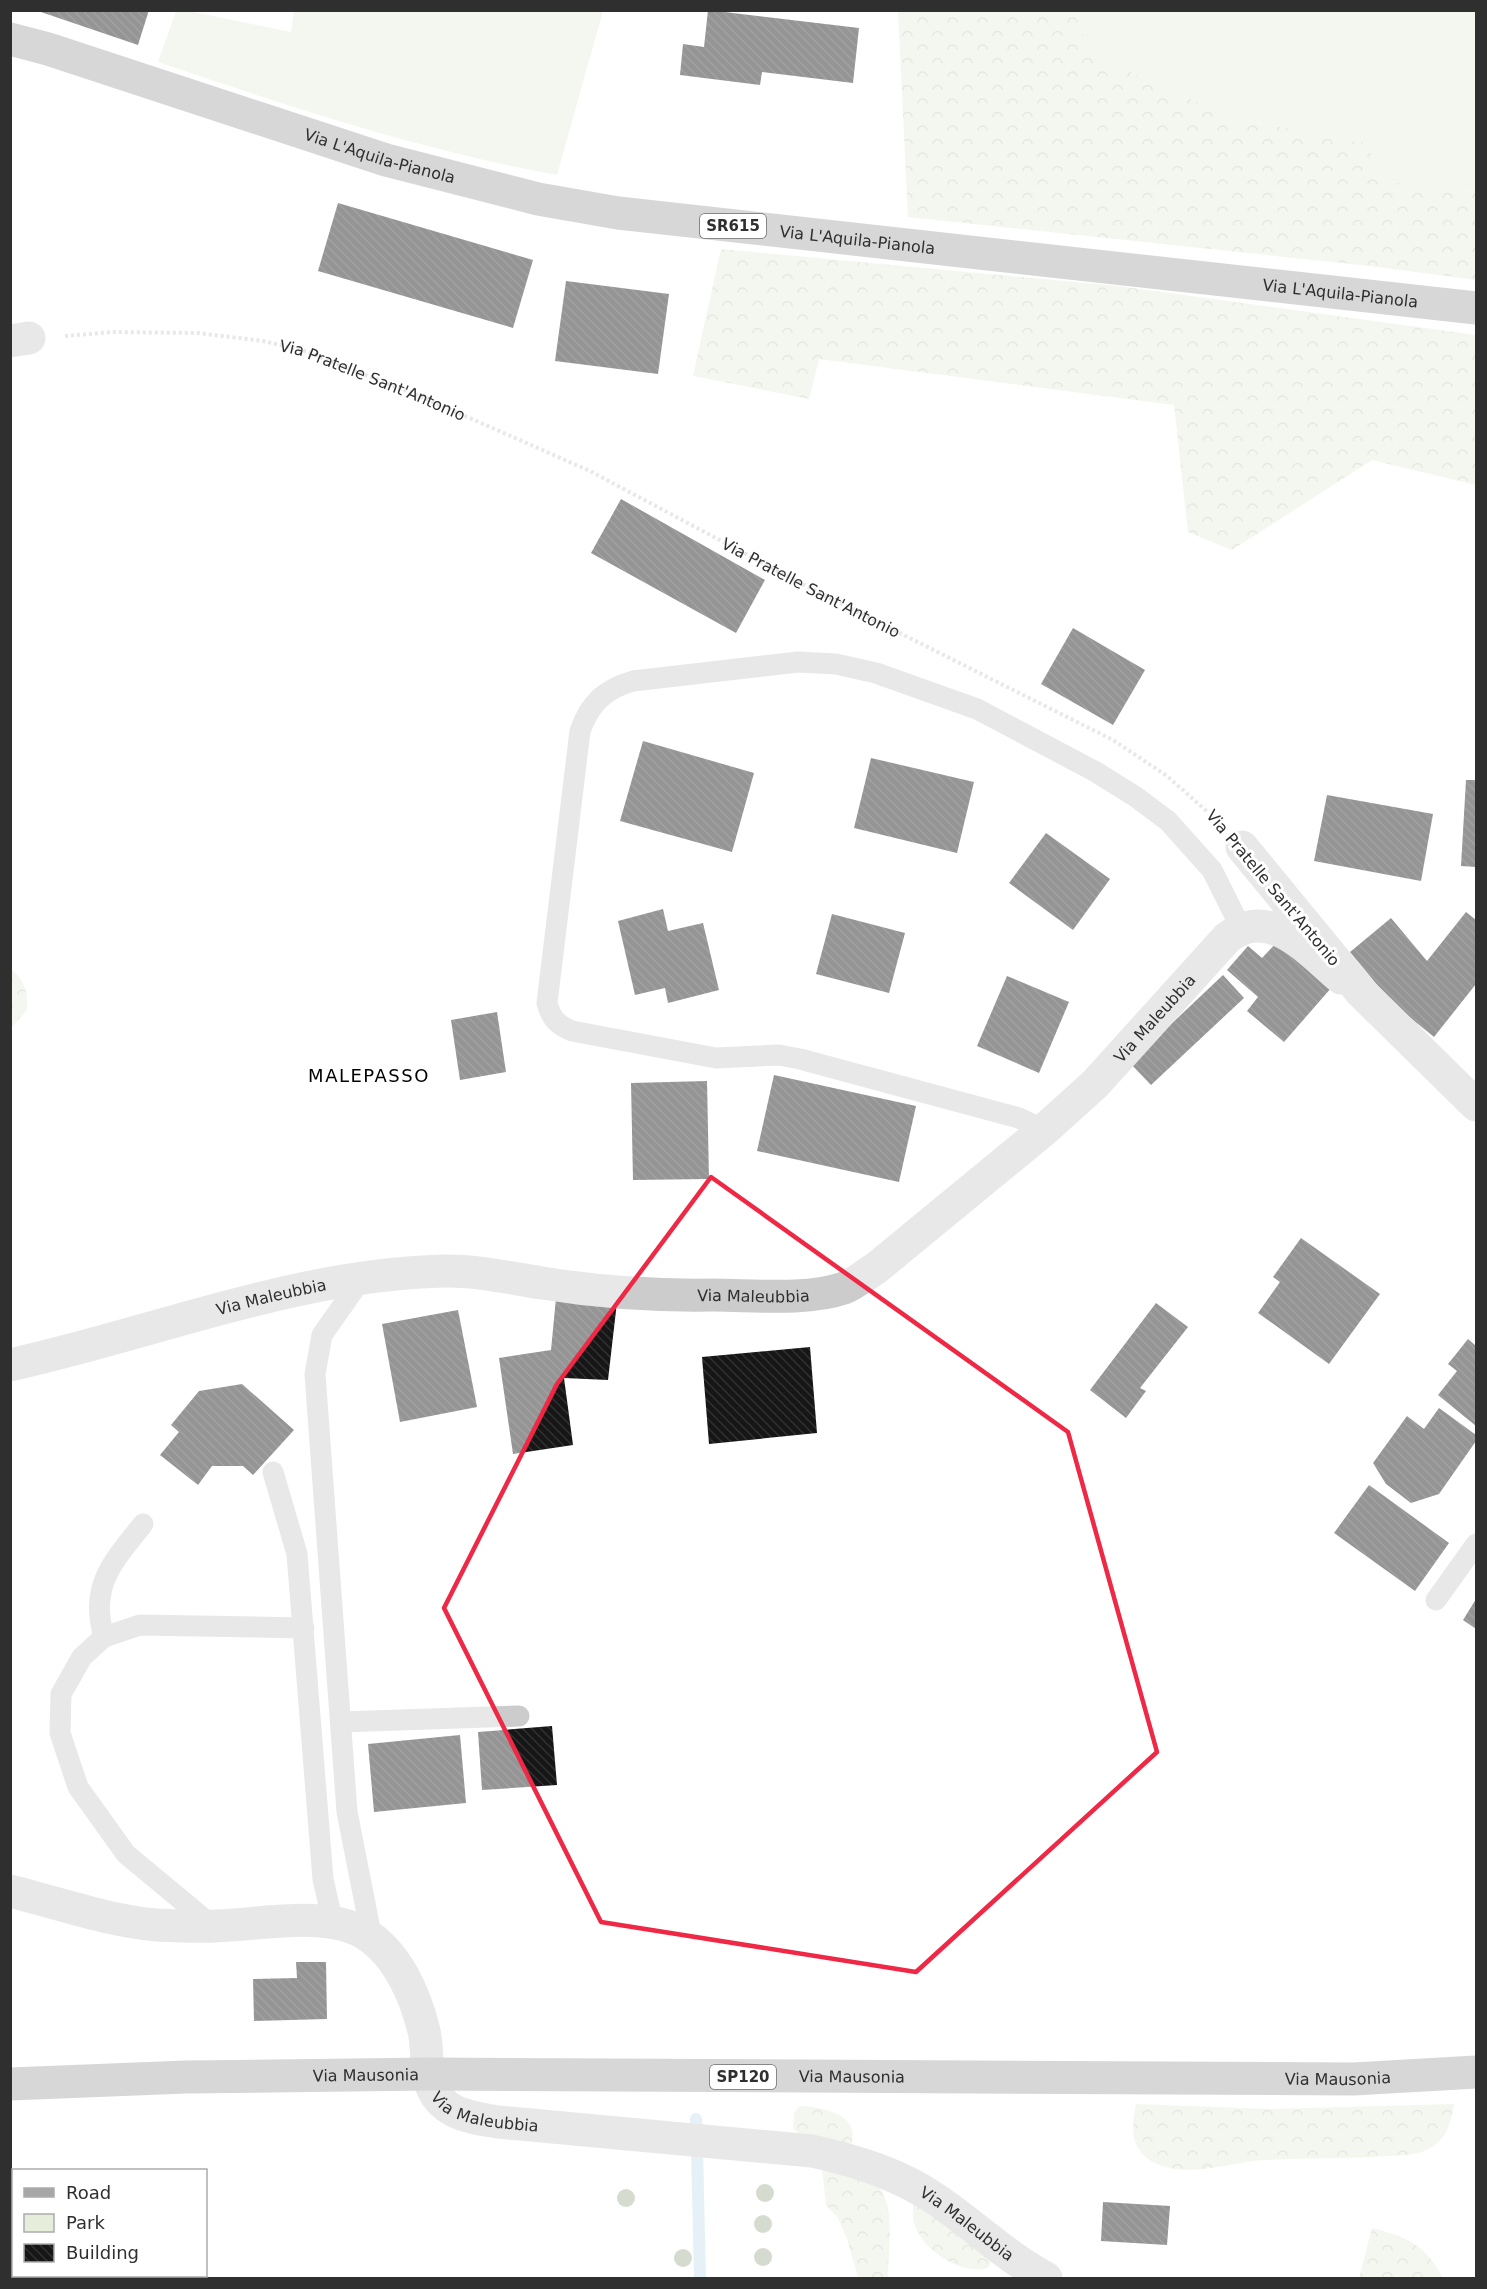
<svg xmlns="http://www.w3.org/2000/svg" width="1487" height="2289" font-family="'DejaVu Sans',sans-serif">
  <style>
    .green { fill: #e6eddb }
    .forest { fill: url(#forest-crowns) }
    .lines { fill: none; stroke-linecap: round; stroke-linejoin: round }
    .stream { stroke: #c7e1ed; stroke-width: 12 }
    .building { fill: url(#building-back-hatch) }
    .path { stroke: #ccc; stroke-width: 4; stroke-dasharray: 3 3; stroke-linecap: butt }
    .lane { stroke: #ccc; stroke-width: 21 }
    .street { stroke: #ccc; stroke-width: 33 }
    .primary { stroke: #a7a7a7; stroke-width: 33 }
    .tree { fill: #a2af92 }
    .marked { fill: none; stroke: #ee2845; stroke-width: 4.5; stroke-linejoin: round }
    .labels { text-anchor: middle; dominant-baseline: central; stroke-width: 6; stroke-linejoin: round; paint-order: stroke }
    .shield { fill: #fff; stroke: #6d6d6d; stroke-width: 1.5 }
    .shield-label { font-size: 15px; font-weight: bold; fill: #2f2f2f }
    .street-label { font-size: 16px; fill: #2f2f2f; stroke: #fff }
    .neighbourhood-label { font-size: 18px; letter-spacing: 1.5px; fill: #000; stroke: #fff }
  </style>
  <defs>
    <pattern id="forest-crowns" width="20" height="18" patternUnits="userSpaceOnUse" patternTransform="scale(1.5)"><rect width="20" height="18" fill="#e6eddb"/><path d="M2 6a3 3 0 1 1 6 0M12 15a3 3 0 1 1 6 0" fill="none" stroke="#c6ccbc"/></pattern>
    <pattern id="building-back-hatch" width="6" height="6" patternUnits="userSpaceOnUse" patternTransform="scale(1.5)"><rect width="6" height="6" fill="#161616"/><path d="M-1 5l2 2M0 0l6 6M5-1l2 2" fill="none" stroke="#303030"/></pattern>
  </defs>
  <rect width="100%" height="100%" fill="#fff"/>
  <g class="green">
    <path d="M176,11H188L291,32L294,11H603L557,175C421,150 290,107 158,62Z"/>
    <polygon points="1073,11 1476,11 1476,191 1391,182 1364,143 1233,118 1092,55"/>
  </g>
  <g class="forest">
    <polygon points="898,11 1073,11 1092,55 1233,118 1364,143 1391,182 1476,191 1476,280 1370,266 908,217"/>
    <polygon points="721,249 1118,286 1476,335 1476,485 1372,460 1232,550 1188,532 1174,405 819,359 809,399 693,376"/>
    <path d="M10,968C25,980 28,992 27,1010L11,1028Z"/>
    <path d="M1136,2104L1270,2109L1454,2104C1450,2124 1448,2139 1428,2149C1416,2156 1401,2155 1388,2156C1347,2159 1305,2158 1264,2160C1229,2162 1190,2179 1155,2163C1130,2151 1131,2127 1136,2104Z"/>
    <path d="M800,2106C824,2107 863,2115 850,2148L804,2137L793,2129L794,2113Z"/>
    <path d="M822,2168C838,2172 858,2174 872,2182C898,2196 888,2252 888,2278H858L847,2239L838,2218L826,2205Z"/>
    <path d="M914,2199L992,2260L988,2268C961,2276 922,2250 914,2223C912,2216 913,2207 914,2199Z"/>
    <path d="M1372,2228C1409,2238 1424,2244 1443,2278H1359Z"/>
  </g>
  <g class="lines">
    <g class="stream">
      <polyline points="696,2119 697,2132"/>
      <polyline points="697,2150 700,2278"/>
    </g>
  </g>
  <g class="building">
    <polygon points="35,10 149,10 138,45"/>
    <polygon points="708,10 859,28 853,83 762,72 760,85 680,75 683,44 704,47"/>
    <polygon points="338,203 533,260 513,328 318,271"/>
    <polygon points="566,281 669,294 658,374 555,361"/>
    <polygon points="621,499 765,580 736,633 591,553"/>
    <polygon points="1073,628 1145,670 1113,725 1041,684"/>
    <polygon points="643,741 754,773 732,852 620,821"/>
    <polygon points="871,758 974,782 957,853 854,828"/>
    <polygon points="1466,780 1476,780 1476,867 1461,866"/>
    <polygon points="1327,795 1433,814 1421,881 1314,861"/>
    <polygon points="1046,833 1110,879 1073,930 1009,883"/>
    <polygon points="663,909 668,931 703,923 719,990 668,1003 665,988 635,995 618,921"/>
    <polygon points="1466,912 1476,920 1476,984 1434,1037 1392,1003 1350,952 1391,918 1427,961"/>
    <polygon points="832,914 905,933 889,993 816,974"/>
    <polygon points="1279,940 1332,987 1284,1042 1247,1011 1258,997 1227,970 1248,946 1262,958"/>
    <polygon points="1223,975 1244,998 1151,1085 1130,1063"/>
    <polygon points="1007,976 1069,1002 1039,1073 977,1046"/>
    <polygon points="497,1012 506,1072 460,1080 451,1020"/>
    <polygon points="774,1075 916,1106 899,1182 757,1151"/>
    <polygon points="707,1081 709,1179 633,1180 631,1083"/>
    <polygon points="1301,1238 1380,1294 1329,1364 1258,1313 1280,1282 1273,1277"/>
    <polygon points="556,1298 617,1302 608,1380 564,1378 573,1445 513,1454 499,1358 551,1350"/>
    <polygon points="1156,1303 1188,1327 1140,1388 1146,1391 1126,1418 1090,1390"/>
    <polygon points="458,1310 477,1407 400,1422 382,1324"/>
    <polygon points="1468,1339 1476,1346 1476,1426 1438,1395 1457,1371 1448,1364"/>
    <polygon points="810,1347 817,1433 709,1444 702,1357"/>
    <polygon points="242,1384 294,1430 253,1475 243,1466 212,1466 198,1485 160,1455 179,1432 171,1425 199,1391"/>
    <polygon points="1439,1408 1476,1435 1476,1441 1439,1494 1411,1503 1386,1484 1373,1463 1407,1416 1424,1429"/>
    <polygon points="1369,1485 1449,1543 1415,1591 1334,1533"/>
    <polygon points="1476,1599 1476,1629 1463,1620"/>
    <polygon points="552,1726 557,1785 482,1790 478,1732"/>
    <polygon points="460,1735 466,1803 374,1812 368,1744"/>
    <polygon points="296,1962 326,1962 327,2019 254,2021 253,1979 297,1978"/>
    <polygon points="1103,2202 1170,2206 1167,2245 1101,2241"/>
  </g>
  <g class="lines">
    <path class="path" id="s1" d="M65,336L112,332L198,333L263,341L302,350L422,397L590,471L806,586L1113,740L1167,776L1219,822"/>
    <g class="lane">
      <path d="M1044,1130L1019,1118L800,1059L779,1055L716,1058L572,1031C557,1025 551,1018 547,1003L580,731C590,703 605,689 633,681L798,662L836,664L876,673L977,709L1096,772L1136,797L1168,821L1212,870L1241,928"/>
      <polyline points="357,1280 353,1291 322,1335 315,1374 347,1812 372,1939"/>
      <polyline points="273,1472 297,1554 323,1879 333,1923"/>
      <polyline points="1436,1600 1476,1544"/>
      <path d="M104,1637C89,1585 113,1562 143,1524"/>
      <polyline points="341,1722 519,1716"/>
      <polyline points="214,1927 126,1854 78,1787 60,1733 61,1694 82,1657 104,1637 140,1625 304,1628"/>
    </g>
    <g class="street">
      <polyline points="10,341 29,338"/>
      <polyline points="1242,847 1361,992 1476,1105"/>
      <path id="s2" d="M10,1365C155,1333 293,1275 443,1271C476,1270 509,1278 542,1283C598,1292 656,1296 713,1295C752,1295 807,1301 844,1288C854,1284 865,1275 875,1269L1044,1130L1095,1084L1227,938C1270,904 1308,950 1341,978L1348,977"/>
      <path id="s3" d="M10,1891C58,1903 108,1921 157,1925C176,1926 196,1927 216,1926C259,1925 325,1910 364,1933C397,1953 415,1994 424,2031C427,2044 426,2058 428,2071C433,2112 465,2117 498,2122L812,2151C857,2161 899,2174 937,2200C974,2225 1006,2257 1046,2278"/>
    </g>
    <g class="primary">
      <path id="s4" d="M10,39L48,49L386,160L538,199L618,213L1476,308"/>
      <path id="s5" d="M10,2084L186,2077L428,2074L1354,2079L1476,2072"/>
    </g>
  </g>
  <g class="tree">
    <circle cx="765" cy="2193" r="9"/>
    <circle cx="626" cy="2198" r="9"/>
    <circle cx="763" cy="2224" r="9"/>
    <circle cx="763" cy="2257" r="9"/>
    <circle cx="683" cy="2258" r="9"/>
  </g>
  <path d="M0 0H1487V2289H0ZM711,1177L1068,1432L1157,1752L916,1972L601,1922L444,1608L557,1384Z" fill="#fff" fill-opacity=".55" fill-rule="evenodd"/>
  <path class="marked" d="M711,1177L1068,1432L1157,1752L916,1972L601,1922L444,1608L557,1384Z"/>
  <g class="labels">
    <g class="shield">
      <rect x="700" y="214" width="66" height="24" rx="4.5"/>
      <rect x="710" y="2065" width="66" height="24" rx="4.5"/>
    </g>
    <g class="shield-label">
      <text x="733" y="226">SR615</text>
      <text x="743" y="2077">SP120</text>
    </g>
    <g class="street-label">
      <text stroke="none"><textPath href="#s4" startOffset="388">Via L'Aquila-Pianola</textPath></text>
      <text stroke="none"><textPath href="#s4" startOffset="874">Via L'Aquila-Pianola</textPath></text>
      <text stroke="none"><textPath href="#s4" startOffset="1360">Via L'Aquila-Pianola</textPath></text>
      <text stroke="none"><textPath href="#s1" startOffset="315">Via Pratelle Sant'Antonio</textPath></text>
      <text stroke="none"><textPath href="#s1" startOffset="801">Via Pratelle Sant'Antonio</textPath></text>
      <text transform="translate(1273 888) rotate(50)">Via Pratelle Sant'Antonio</text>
      <text stroke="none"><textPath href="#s2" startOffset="1260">Via Maleubbia</textPath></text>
      <text stroke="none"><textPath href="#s2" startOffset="756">Via Maleubbia</textPath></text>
      <text stroke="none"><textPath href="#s2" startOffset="270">Via Maleubbia</textPath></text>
      <text stroke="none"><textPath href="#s5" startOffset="356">Via Mausonia</textPath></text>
      <text stroke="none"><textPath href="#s5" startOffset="1328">Via Mausonia</textPath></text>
      <text stroke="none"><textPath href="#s5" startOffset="842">Via Mausonia</textPath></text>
      <text stroke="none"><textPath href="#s3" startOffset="598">Via Maleubbia</textPath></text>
      <text stroke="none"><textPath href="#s3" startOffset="1102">Via Maleubbia</textPath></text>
    </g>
    <g class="neighbourhood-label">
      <text x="369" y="1075">MALEPASSO</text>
    </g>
  </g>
  <rect width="1487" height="2289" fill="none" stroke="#2f2f2f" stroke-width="24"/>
  <rect x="12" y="2169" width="195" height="108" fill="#ffffff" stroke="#acacac" stroke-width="1.5"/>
  <rect x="24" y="2188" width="30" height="9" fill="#a7a7a7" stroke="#acacac" stroke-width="1.5"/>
  <text x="66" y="2199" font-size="18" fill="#2f2f2f">Road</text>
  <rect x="24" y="2214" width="30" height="18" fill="#e6eddb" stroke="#acacac" stroke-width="1.5"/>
  <text x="66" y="2229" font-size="18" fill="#2f2f2f">Park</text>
  <rect x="24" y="2244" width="30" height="18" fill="url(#building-back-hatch)" stroke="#acacac" stroke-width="1.5"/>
  <text x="66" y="2259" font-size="18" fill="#2f2f2f">Building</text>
</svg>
